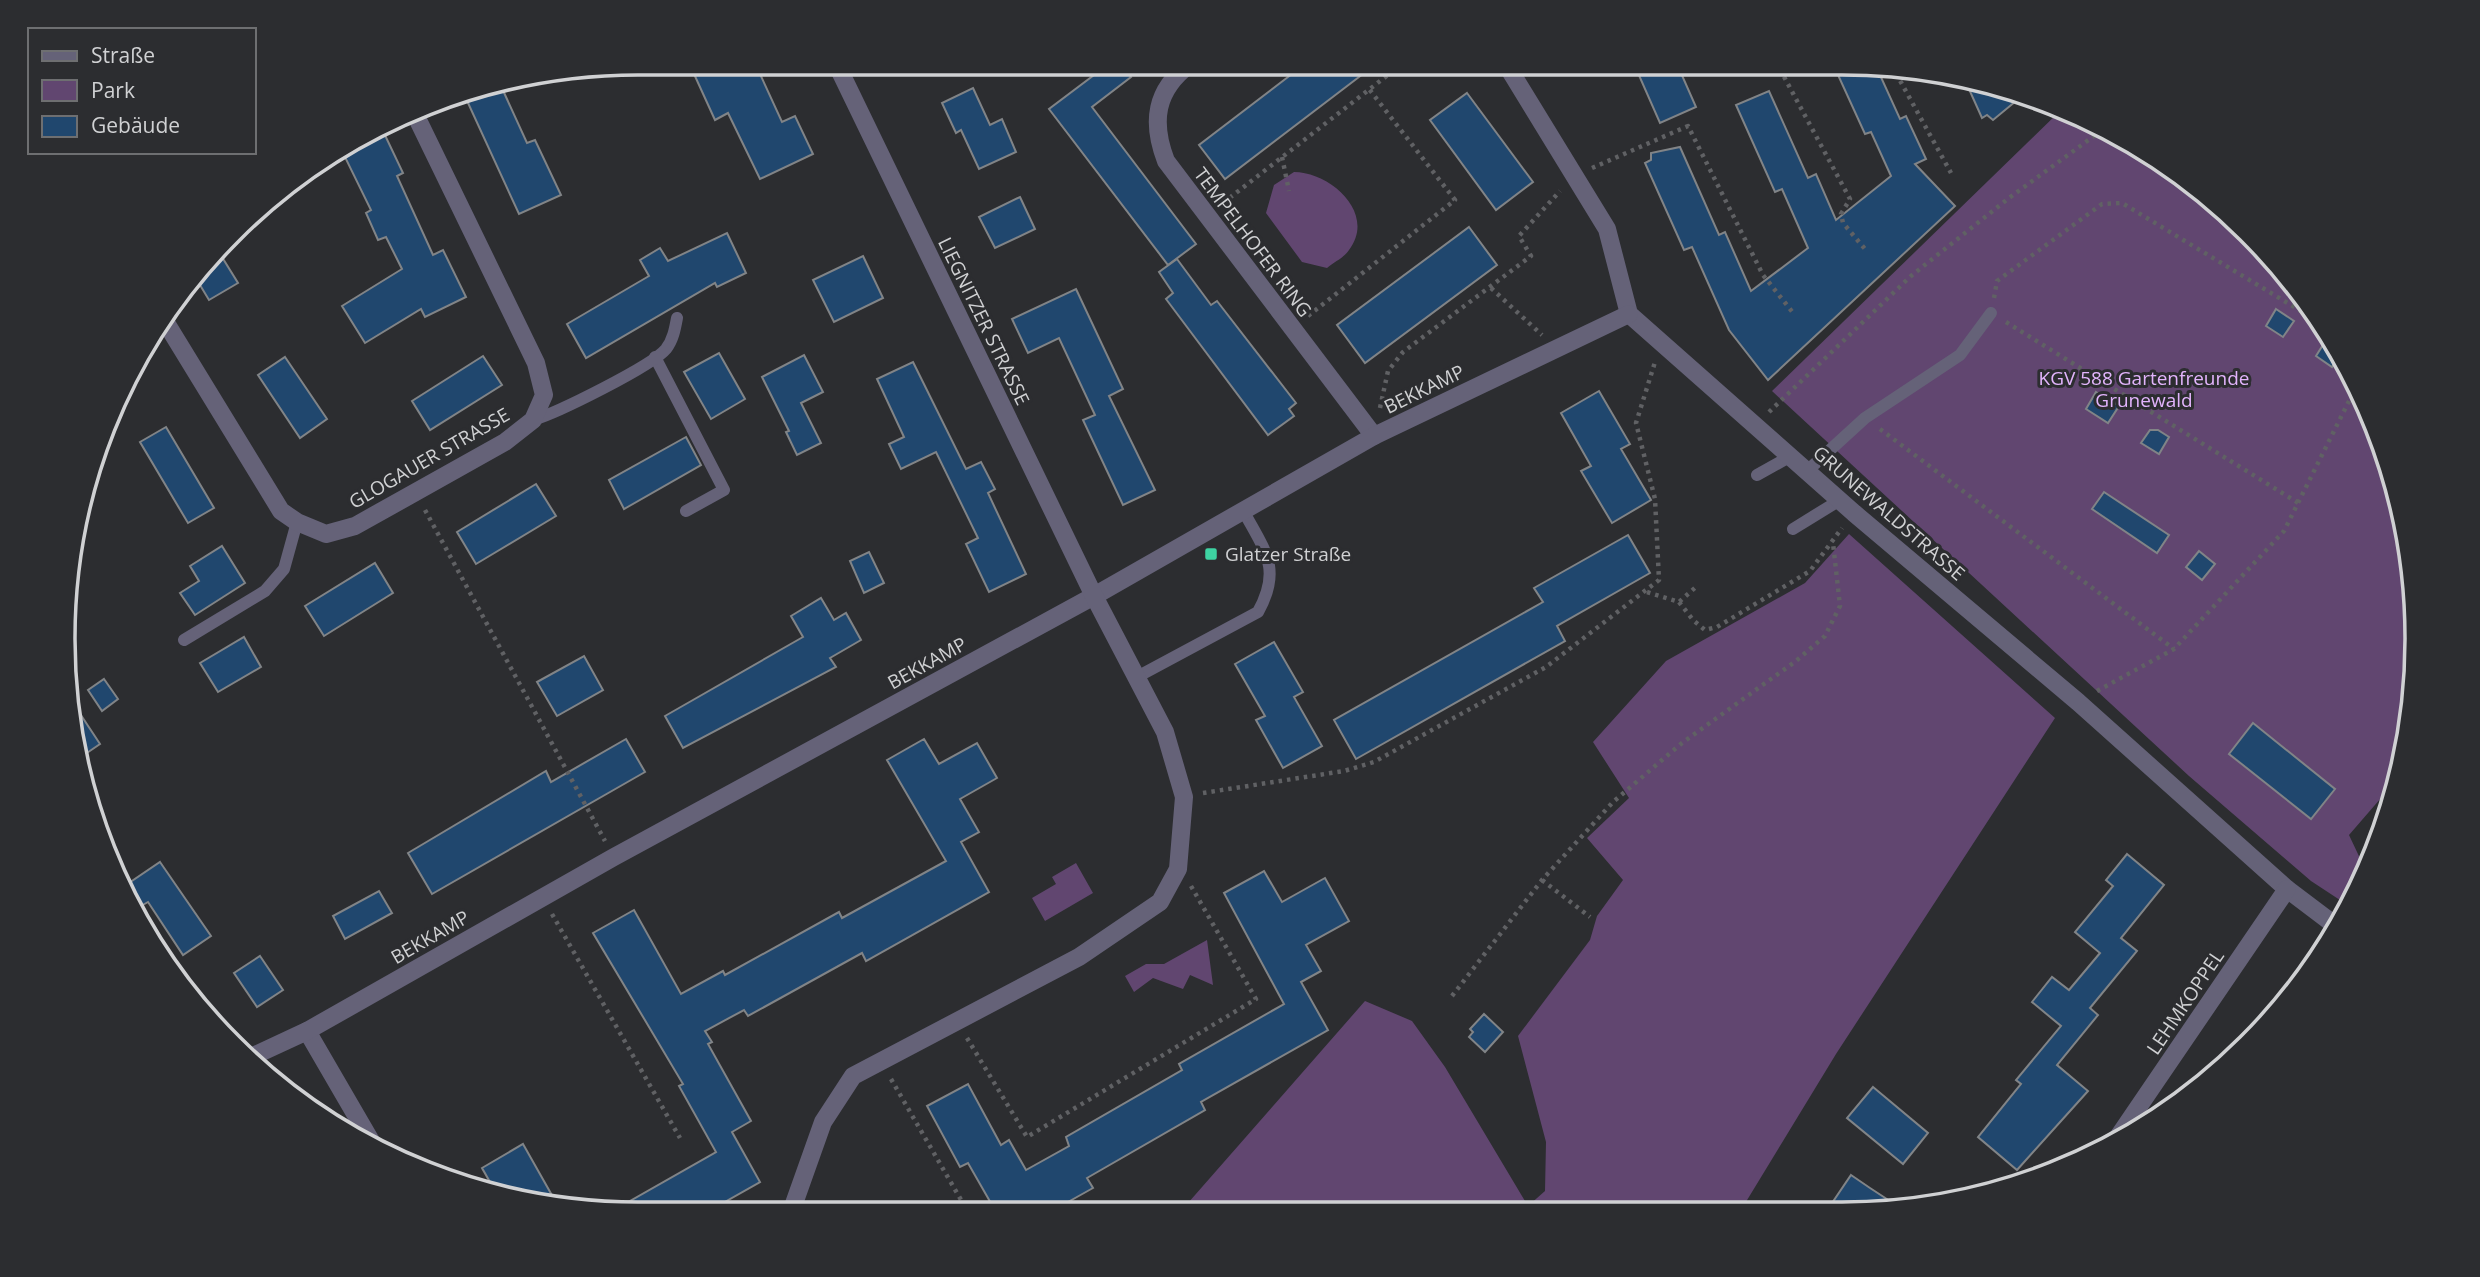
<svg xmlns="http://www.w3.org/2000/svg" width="2480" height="1277" font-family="'Open Sans',sans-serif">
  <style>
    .green { fill: #614670 }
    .building { fill: #20476e; stroke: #818487; stroke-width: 2 }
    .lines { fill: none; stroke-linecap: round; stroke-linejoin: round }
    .path { stroke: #606164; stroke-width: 4.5; stroke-dasharray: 3.5 5; stroke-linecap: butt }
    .service { stroke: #656278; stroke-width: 12 }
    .minor { stroke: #656278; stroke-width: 18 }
    .poi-dot { fill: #3ed4a3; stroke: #2c2d30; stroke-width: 2.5 }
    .labels { text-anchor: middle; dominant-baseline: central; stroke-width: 6; stroke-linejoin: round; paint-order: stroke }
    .street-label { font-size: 19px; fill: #d0d1d3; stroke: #2c2d30 }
    .park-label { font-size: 19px; fill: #e2b4fc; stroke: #2c2d30 }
    .poi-label { font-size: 19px; fill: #d0d1d3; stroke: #2c2d30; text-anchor: start }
    .rim { fill: none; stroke: #d0d1d3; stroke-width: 3.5 }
  </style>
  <rect width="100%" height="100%" fill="#2c2d30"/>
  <g class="green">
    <polygon points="2062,109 2096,122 2192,182 2274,259 2340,350 2386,453 2412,563 2416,676 2397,787 2392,802 2381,798 2349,835 2366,871 2349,906 2311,881 2189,776 1772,391"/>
    <path d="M1294,172C1330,172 1377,213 1349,250C1345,257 1334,262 1327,268L1302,262L1266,213L1274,185Z"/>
    <polygon points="1849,534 2055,718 1836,1054 1741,1210 1181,1211 1365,1001 1412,1021 1445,1067 1528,1206 1545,1191 1546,1142 1518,1036 1590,940 1597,916 1623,880 1587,838 1629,798 1593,742 1666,661 1805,583"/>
    <polygon points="1076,863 1093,893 1045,921 1032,898 1056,884 1052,877"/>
    <polygon points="1207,940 1213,985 1190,975 1183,989 1153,978 1134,992 1125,976 1146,964 1164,964"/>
  </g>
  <g class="building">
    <polygon points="689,63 755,63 782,122 795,116 813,154 760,179 728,113 715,120"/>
    <polygon points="1085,63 1121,63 1131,77 1092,107 1196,244 1168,265 1049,109 1094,75"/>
    <polygon points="1305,64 1376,64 1225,179 1199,145"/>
    <polygon points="1634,64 1677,64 1696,107 1660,123"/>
    <polygon points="1833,64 1875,64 1900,119 1906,116 1926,159 1915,164 1955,206 1768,380 1729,330 1692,247 1684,250 1645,163 1651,160 1651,153 1680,147 1719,235 1725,232 1751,291 1808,248 1782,189 1775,192 1736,105 1769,91 1808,178 1816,174 1836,220 1891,176 1871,132 1865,134"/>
    <polygon points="1964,78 2011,90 2016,101 1993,120 1987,115 1982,118"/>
    <polygon points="501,86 527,143 535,140 561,195 519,214 463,92"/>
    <polygon points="973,88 990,125 1002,119 1016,152 979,169 961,130 956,133 942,103"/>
    <polygon points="1467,93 1533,182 1496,210 1430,120"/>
    <polygon points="383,131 403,173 397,176 433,255 443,250 466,297 425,317 421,309 365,343 342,306 402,269 386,237 378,240 366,213 371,210 343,153"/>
    <polygon points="1020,197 1035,229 995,248 979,217"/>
    <polygon points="1469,227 1497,265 1365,363 1337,325"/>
    <polygon points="727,233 746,273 717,287 715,283 586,358 567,324 649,276 640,260 660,248 668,261"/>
    <polygon points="217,249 238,283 209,300 194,275"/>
    <polygon points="863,256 883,298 834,322 813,280"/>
    <polygon points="1177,259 1211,305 1217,301 1296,403 1289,409 1294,416 1268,435 1166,299 1173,293 1159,272"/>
    <polygon points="1076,289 1123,389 1109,396 1155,490 1123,505 1083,420 1095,415 1059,338 1028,353 1012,319"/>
    <polygon points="2276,309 2294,321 2283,337 2266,326"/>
    <polygon points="2326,340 2341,353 2332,367 2316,356"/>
    <polygon points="719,353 745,399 711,419 684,372"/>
    <polygon points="804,355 823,392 801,403 821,443 797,455 786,432 789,431 762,377"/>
    <polygon points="483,356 502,385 430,430 412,401"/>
    <polygon points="285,357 327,419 300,438 258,375"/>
    <polygon points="913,362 966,469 981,462 995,489 988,493 1026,574 989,592 966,544 978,538 936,452 901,469 889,444 904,437 877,379"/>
    <polygon points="1599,391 1630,444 1621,449 1651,500 1612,523 1581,471 1591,466 1561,413"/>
    <polygon points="2096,392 2119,406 2108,423 2086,409"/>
    <polygon points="166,427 214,508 188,523 140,442"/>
    <polygon points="2150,430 2158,430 2169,437 2159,454 2141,443"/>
    <polygon points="686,437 701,465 624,509 609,480"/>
    <polygon points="536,484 556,516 476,564 457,532"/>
    <polygon points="2104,492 2169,535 2157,553 2092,509"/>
    <polygon points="1628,535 1650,573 1557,626 1565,641 1356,759 1334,720 1543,602 1534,588"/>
    <polygon points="222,546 245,583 195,615 180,593 199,581 190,566"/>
    <polygon points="2199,551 2215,564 2202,580 2186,567"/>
    <polygon points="869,552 884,583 864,593 850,561"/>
    <polygon points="375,563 393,593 324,636 305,606"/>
    <polygon points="821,598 834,620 846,613 861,640 830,658 836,667 683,748 665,716 803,637 791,616"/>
    <polygon points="244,637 261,667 218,692 200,663"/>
    <polygon points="1274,642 1303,692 1294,697 1322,746 1283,768 1256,720 1265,716 1235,664"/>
    <polygon points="584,656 603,690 557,716 537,682"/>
    <polygon points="104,679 118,699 102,711 88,690"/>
    <polygon points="69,697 100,744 81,757 68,714"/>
    <polygon points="2253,723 2335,789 2311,819 2229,754"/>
    <polygon points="626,739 645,772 432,894 408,853 546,771 551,782"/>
    <polygon points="924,739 939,764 977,743 997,778 960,799 979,832 961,842 989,892 866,961 862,953 748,1016 744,1010 705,1031 712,1042 708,1044 751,1121 732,1132 760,1182 707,1212 609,1213 716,1152 679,1086 683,1084 593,933 634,910 681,994 723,971 725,975 839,912 842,918 946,861 887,760"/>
    <polygon points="2127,854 2164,885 2121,938 2137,951 2090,1008 2098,1015 2057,1065 2088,1091 2017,1170 1978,1137 2021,1084 2016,1080 2061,1026 2032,1002 2052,977 2069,990 2100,953 2075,932 2113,886 2106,880"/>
    <polygon points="160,862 211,936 183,955 148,902 141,906 126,885"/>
    <polygon points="1264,871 1282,902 1325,878 1349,921 1306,945 1321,971 1301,982 1328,1030 1201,1102 1205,1110 1087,1178 1093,1188 1050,1212 996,1212 968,1163 960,1167 927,1106 968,1084 1001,1145 1009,1140 1026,1170 1069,1146 1066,1137 1182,1070 1179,1064 1284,1004 1224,893"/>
    <polygon points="379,891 392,913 345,939 333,916"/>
    <polygon points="260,956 283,990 257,1007 234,973"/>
    <polygon points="1484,1014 1503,1032 1485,1052 1469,1037 1473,1032 1470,1029"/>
    <polygon points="1873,1087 1928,1133 1903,1164 1847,1118"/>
    <polygon points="523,1144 558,1206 498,1196 482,1168"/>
    <polygon points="1851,1175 1870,1188 1902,1209 1828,1209"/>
  </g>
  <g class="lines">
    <g class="path">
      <polyline points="1706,64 1712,73 1782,73 1850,199 1841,214 1843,223 1865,249"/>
      <polyline points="1892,66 1951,173"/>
      <polyline points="1282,157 1289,191"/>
      <polyline points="1592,168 1688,126 1763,275 1794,314"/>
      <polyline points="1223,203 1402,64"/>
      <polyline points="1491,288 1542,335"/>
      <polyline points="1994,298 1997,281 2102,204 2122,203 2319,322"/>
      <polyline points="1308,316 1455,200 1369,89"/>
      <polyline points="2006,322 2300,504"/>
      <polyline points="1380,408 1388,371 1403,352 1531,256 1519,236 1560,191"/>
      <polyline points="1769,412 1911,276 2009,198 2105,128"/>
      <polyline points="1880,429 2174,649"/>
      <polyline points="425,510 605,841"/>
      <polyline points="1647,592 1679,602 1697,586"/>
      <polyline points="1679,602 1693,620 1705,630 1717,627 1810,571 1842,528"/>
      <polyline points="2097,691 2174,649 2284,531 2356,387"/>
      <polyline points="1203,793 1344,771 1374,762 1546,667 1659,580 1655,499 1636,423 1655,362"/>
      <polyline points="1542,880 1590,917"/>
      <polyline points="552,914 680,1138"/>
      <polyline points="1452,996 1542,880 1613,802 1682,743 1796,661 1825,636 1840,606 1833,543"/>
      <polyline points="967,1038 1027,1137 1256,999 1191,886"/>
      <polyline points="891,1079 968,1212"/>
    </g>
    <g class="service">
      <polyline points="655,357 724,490 686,511"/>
      <path d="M533,420C557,413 652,366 666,349C673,340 675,329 677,318"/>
      <polyline points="1807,471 1865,418 1960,355 1991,313"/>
      <polyline points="1757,475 1791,456"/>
      <polyline points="1793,529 1840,500"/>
      <polyline points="184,640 265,591 284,569 297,522"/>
      <path d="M1135,678L1258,612C1282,569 1265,551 1244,512"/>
    </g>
    <g class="minor">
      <path d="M1190,64C1155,90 1151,122 1166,161L1374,436"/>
      <polyline points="1506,64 1607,229 1629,314 1854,513 2078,702 2287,889 2336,926"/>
      <polyline points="163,318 281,511 297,522 326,534 355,526 505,442 533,420 544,395 536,363 415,114"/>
      <polyline points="307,1031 375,1148"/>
      <polyline points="249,1058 307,1031 614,857 1094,596 1374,436 1629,314"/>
      <polyline points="2118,1137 2287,889"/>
      <polyline points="791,1212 823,1122 853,1076 1079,957 1160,902 1178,869 1184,797 1165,732 1094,596 836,63"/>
    </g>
  </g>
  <rect class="poi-dot" x="1204" y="547" width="14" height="14" rx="3.5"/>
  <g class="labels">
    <g class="street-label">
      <text transform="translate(1253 242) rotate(53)">TEMPELHOFER RING</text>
      <text transform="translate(984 321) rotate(64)">LIEGNITZER STRASSE</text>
      <text transform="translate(1424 389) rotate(-26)">BEKKAMP</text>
      <text transform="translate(429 458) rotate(-30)">GLOGAUER STRASSE</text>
      <text transform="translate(1889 513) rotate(41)">GRUNEWALDSTRASSE</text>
      <text transform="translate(927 663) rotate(-29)">BEKKAMP</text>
      <text transform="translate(430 937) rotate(-30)">BEKKAMP</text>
      <text transform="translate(2185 1002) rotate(-56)">LEHMKOPPEL</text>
    </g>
    <g class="park-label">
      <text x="2144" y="378">KGV 588 Gartenfreunde<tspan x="2144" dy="22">Grunewald</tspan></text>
    </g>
    <g class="poi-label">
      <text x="1225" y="554">Glatzer Straße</text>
    </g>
  </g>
  <path d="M0 0H2480V1277H0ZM638 75H1842A563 563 0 0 1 2405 638V639A563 563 0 0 1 1842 1202H638A563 563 0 0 1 75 639V638A563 563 0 0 1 638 75Z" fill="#2c2d30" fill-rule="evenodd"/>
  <path class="rim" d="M638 75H1842A563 563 0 0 1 2405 638V639A563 563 0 0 1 1842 1202H638A563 563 0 0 1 75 639V638A563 563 0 0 1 638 75Z"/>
  <rect x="28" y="28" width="228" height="126" fill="#2c2d30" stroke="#6e6f71" stroke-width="2"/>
  <rect x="42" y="51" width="35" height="10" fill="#656278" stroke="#6e6f71" stroke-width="2"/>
  <text x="91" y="63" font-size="21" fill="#d0d1d3">Straße</text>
  <rect x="42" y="80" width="35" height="21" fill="#614670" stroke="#6e6f71" stroke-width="2"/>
  <text x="91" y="98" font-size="21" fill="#d0d1d3">Park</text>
  <rect x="42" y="116" width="35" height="21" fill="#20476e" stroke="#6e6f71" stroke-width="2"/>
  <text x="91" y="133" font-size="21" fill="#d0d1d3">Gebäude</text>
</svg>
